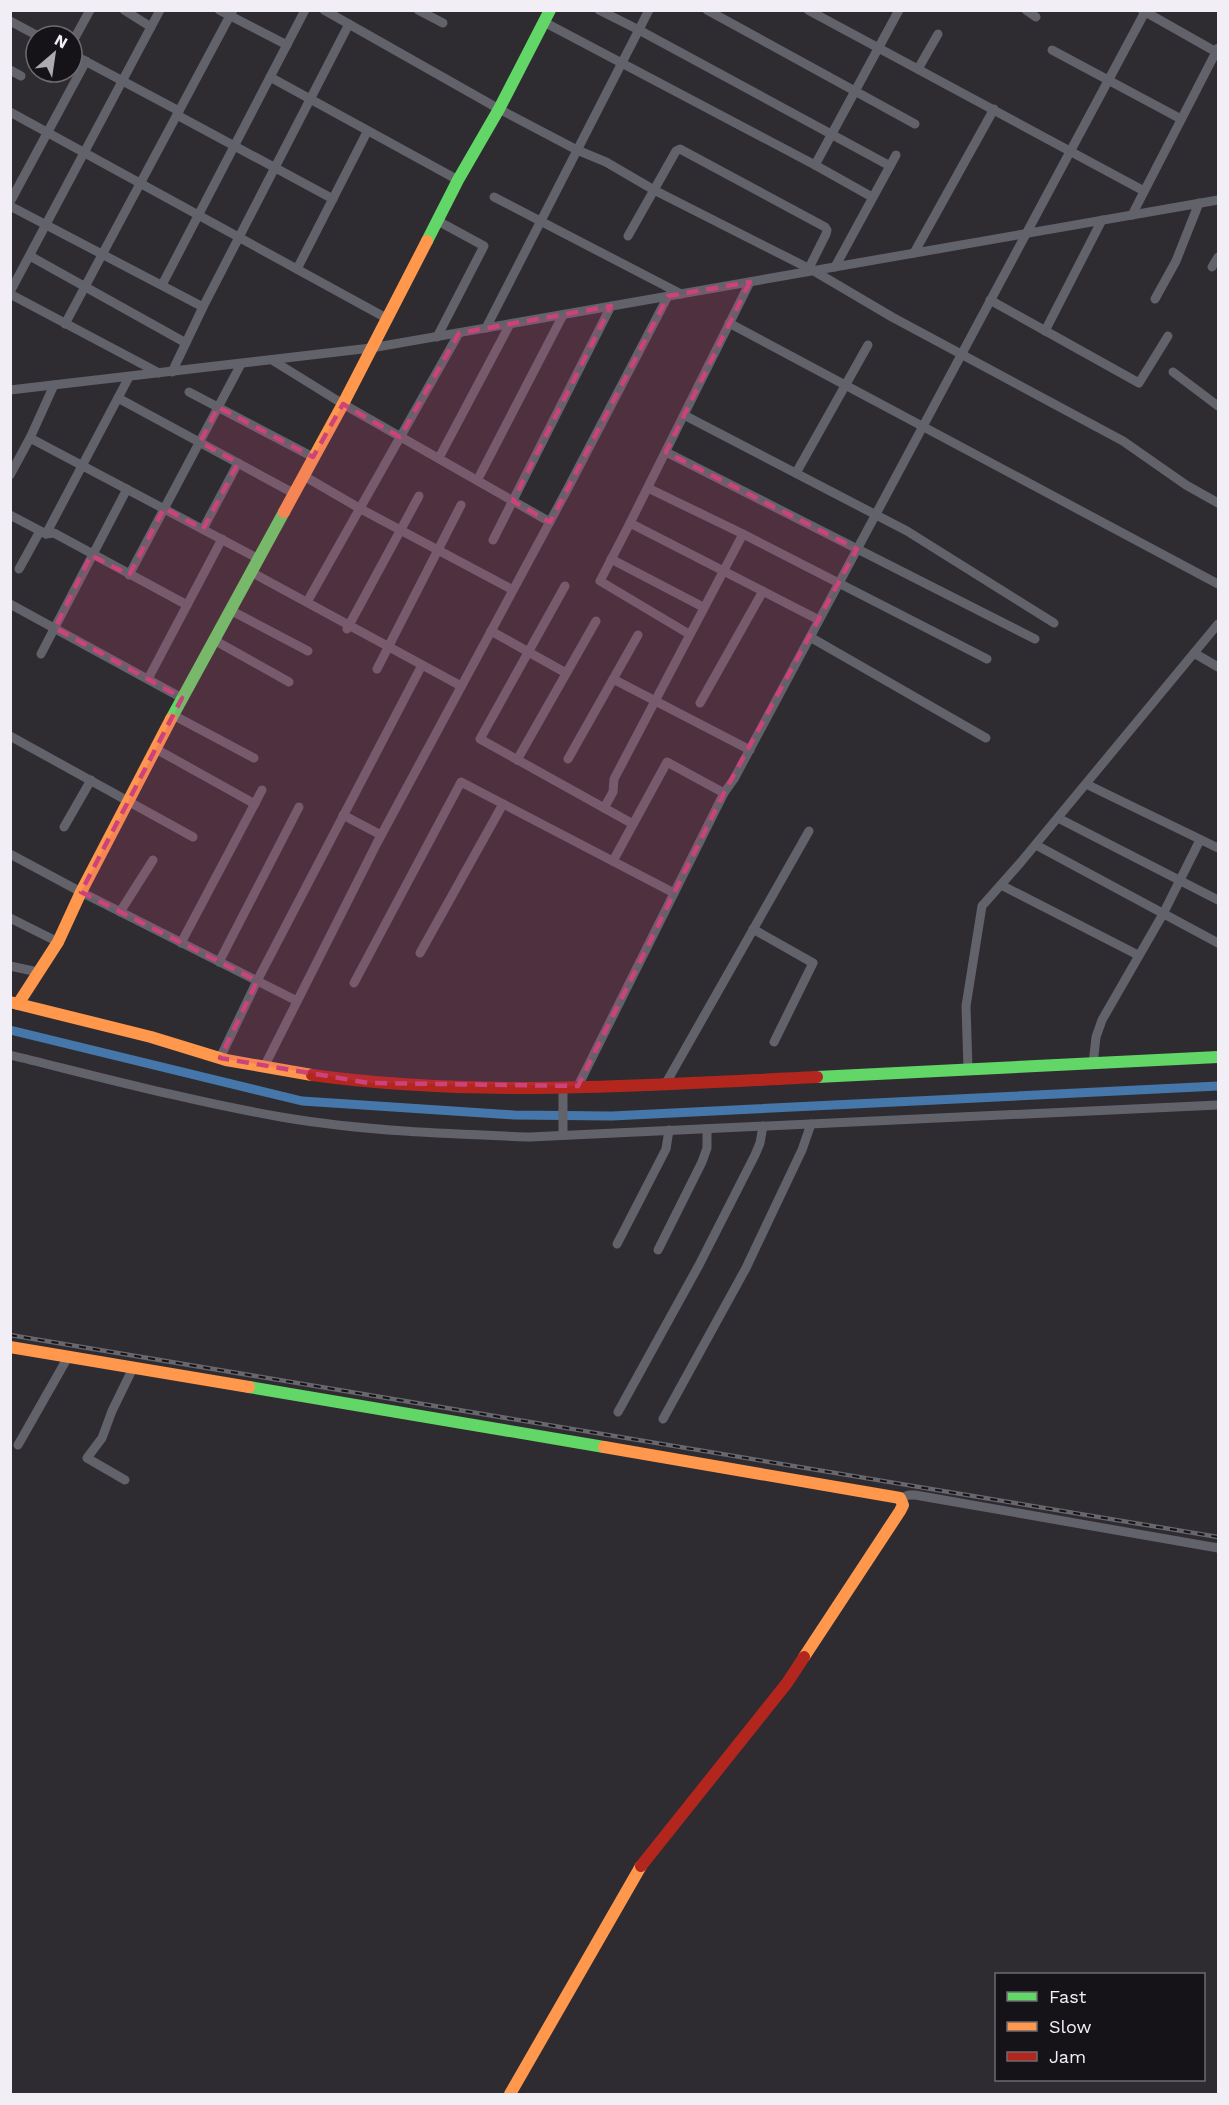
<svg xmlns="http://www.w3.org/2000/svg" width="1229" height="2105" font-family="'Work Sans',sans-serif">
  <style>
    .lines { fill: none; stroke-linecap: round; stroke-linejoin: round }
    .canal { stroke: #4677aa; stroke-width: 9 }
    .street { stroke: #62626b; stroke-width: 9 }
    .fast { stroke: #63d668; stroke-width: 12 }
    .slow { stroke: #ff974d; stroke-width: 12 }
    .jam { stroke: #b3261e; stroke-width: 12 }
    .rail-casing { stroke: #67676d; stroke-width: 4.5 }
    .rail { stroke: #151318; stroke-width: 2; stroke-dasharray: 7; stroke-linecap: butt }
    .marked { fill: #cc437a; fill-opacity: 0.2; stroke: #cc437a; stroke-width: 4.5; stroke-dasharray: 12 8; stroke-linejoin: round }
  </style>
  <rect width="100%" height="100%" fill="#2f2c31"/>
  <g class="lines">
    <polyline class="canal" points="10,1030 302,1101 514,1115 612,1116 1218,1086"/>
    <g class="street">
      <polyline points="124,10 151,27"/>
      <polyline points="219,10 287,45"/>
      <polyline points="324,10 499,109 577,150 606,162 654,190 814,271 892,317 1123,441 1186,485 1218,503"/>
      <polyline points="418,10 443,23"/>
      <polyline points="599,10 639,30 890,166"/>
      <polyline points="707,10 915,124"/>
      <polyline points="808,10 1144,191"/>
      <polyline points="1026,10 1036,17"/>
      <polyline points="1142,10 1218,53"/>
      <polyline points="10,21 38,36"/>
      <polyline points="544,22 815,165 872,197"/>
      <polyline points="72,43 90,10"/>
      <polyline points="1052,50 1181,119"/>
      <polyline points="72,54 179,111"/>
      <polyline points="918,69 938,34"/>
      <polyline points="10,70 21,76"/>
      <polyline points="270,77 458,180"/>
      <polyline points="10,112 388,319"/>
      <polyline points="177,115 333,199"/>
      <polyline points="815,165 899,10"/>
      <polyline points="494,197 681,294"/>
      <polyline points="10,202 86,61"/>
      <polyline points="10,206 203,307"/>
      <polyline points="1132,215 1218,48"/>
      <polyline points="628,236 676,151 680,149 825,227 827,230 826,234 809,268"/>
      <polyline points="914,253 994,109"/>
      <polyline points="30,256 186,343"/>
      <polyline points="835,267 896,155"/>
      <polyline points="1212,267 1218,257"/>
      <polyline points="297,269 367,132"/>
      <polyline points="162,285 305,10"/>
      <polyline points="10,292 160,10"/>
      <polyline points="10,294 159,373"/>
      <polyline points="1155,299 1176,261 1199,203"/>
      <polyline points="990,300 1139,383 1168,336"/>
      <polyline points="729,323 1218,584"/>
      <polyline points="65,324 233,10"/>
      <polyline points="486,328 649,10"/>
      <polyline points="1045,331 1102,220"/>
      <polyline points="437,337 484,246 438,221"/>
      <polyline points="272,360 343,404 550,522"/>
      <polyline points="172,372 203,307 349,24"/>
      <polyline points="1173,372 1218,406"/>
      <polyline points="10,390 371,348 1218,200"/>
      <polyline points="189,392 313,457"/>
      <polyline points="118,398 295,494"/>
      <polyline points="684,415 907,531 1054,623"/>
      <polyline points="30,438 257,558"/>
      <polyline points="666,452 1035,639"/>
      <polyline points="441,454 510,324"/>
      <polyline points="796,473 868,345"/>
      <polyline points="10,475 30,438 54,385"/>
      <polyline points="480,475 563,315"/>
      <polyline points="304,476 359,508 513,590"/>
      <polyline points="648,488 743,534"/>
      <polyline points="10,515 46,534 54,533 187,605"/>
      <polyline points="630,523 750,282"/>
      <polyline points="203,529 238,463"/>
      <polyline points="46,534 129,377"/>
      <polyline points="493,540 611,306"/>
      <polyline points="611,559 703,607"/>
      <polyline points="19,569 40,531"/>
      <polyline points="251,572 461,686"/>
      <polyline points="129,575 241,364"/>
      <polyline points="565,586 480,739 633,824"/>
      <polyline points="307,602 459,333"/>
      <polyline points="10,604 182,698"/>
      <polyline points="230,610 308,651"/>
      <polyline points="347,629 419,496"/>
      <polyline points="491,631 566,673"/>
      <polyline points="689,634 600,581 630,523 819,620"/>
      <polyline points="810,637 986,738"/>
      <polyline points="214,640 289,682"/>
      <polyline points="1194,653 1218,667"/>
      <polyline points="41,654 127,489"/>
      <polyline points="377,669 461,505"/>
      <polyline points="148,679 222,539"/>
      <polyline points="613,679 750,750"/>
      <polyline points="700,703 763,591"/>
      <polyline points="173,715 254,758"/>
      <polyline points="10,736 193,837"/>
      <polyline points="156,749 255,804"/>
      <polyline points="568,759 638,635"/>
      <polyline points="517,760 596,621"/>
      <polyline points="1086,784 1218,848"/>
      <polyline points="604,808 613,792 614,779 743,534 987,659"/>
      <polyline points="343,815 381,835"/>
      <polyline points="1058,818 1218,900"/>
      <polyline points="64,827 91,780"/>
      <polyline points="1036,845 1218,943"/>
      <polyline points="10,854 81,892 297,1001"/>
      <polyline points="613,861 667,762 724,793"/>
      <polyline points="1001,885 1138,955"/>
      <polyline points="120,912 153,860"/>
      <polyline points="10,918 58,942"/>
      <polyline points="753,929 813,963 774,1042"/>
      <polyline points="181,943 262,790"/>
      <polyline points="420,953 503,804"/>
      <polyline points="219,962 299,807"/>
      <polyline points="10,966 38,972"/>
      <polyline points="354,983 461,782 674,893"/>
      <path d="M10,1055C100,1077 190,1101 281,1117C363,1131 447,1134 530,1137L1218,1105"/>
      <polyline points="220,1058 257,981 422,665"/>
      <polyline points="1093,1064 1096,1037 1102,1020 1163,914 1200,840"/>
      <polyline points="264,1067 377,843 567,490 668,296"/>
      <polyline points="968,1069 966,1006 982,906 1021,862 1218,624"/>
      <polyline points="666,1083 809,831"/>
      <polyline points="578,1086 724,793 734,779 1146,10"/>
      <polyline points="563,1135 563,1087"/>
      <polyline points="617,1244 666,1149 669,1130"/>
      <polyline points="658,1250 702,1162 707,1148 707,1129"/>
      <polyline points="618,1412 699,1265 755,1155 760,1143 763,1126"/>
      <polyline points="663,1419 746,1268 802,1150 811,1124"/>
      <polyline points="18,1445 68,1357"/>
      <polyline points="125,1480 87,1458 102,1438 112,1411 133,1368"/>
      <polyline points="900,1498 909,1495 915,1495 1218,1548"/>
    </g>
    <g class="fast">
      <polyline points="427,241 458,180 499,109 550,10"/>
      <polyline points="171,719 284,512"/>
      <polyline points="817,1077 1218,1057"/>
      <polyline points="249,1387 604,1447"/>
    </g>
    <g class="slow">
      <polyline points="284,512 343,404 427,241"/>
      <polyline points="10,1002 151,1037 226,1060 312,1075"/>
      <polyline points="18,1004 58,942 81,892 171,719"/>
      <polyline points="10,1347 249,1387"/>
      <polyline points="604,1447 900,1498 903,1505 900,1511 804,1657"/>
      <polyline points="510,2094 641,1866"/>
    </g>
    <g class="jam">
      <path d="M312,1075C479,1098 649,1085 817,1077"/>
      <polyline points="641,1866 787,1683 804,1657"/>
    </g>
    <g class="rail-casing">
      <polyline id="rail" points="10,1335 1218,1537"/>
    </g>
    <use href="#rail" class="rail"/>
  </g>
  <path class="marked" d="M750,282L666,452L857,549L724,793L578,1086L369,1083L220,1058L257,981L81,892L182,698L55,628L91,555L129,575L164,508L203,529L238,463L200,442L218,407L313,457L343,404L400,437L459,333L611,306L513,501L550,522L668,296Z"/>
  <rect width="1229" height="2105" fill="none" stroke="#f2eef5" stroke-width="24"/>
  <rect x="995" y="1973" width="210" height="108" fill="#151318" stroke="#6d6b70" stroke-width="1.5"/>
  <rect x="1007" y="1992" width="30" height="9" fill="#63d668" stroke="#6d6b70" stroke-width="1.5"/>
  <text x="1049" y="2003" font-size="18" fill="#f2eef5">Fast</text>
  <rect x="1007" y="2022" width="30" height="9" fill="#ff974d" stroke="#6d6b70" stroke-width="1.5"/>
  <text x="1049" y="2033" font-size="18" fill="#f2eef5">Slow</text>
  <rect x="1007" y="2052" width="30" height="9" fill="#b3261e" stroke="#6d6b70" stroke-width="1.5"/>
  <text x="1049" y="2063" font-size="18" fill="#f2eef5">Jam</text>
  <g transform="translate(54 54) rotate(29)"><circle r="28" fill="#151318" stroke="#6d6b70" stroke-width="1.5"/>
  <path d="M0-4.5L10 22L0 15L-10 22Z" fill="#aeaab0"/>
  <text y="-9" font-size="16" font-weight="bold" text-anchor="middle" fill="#f2eef5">N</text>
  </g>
</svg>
